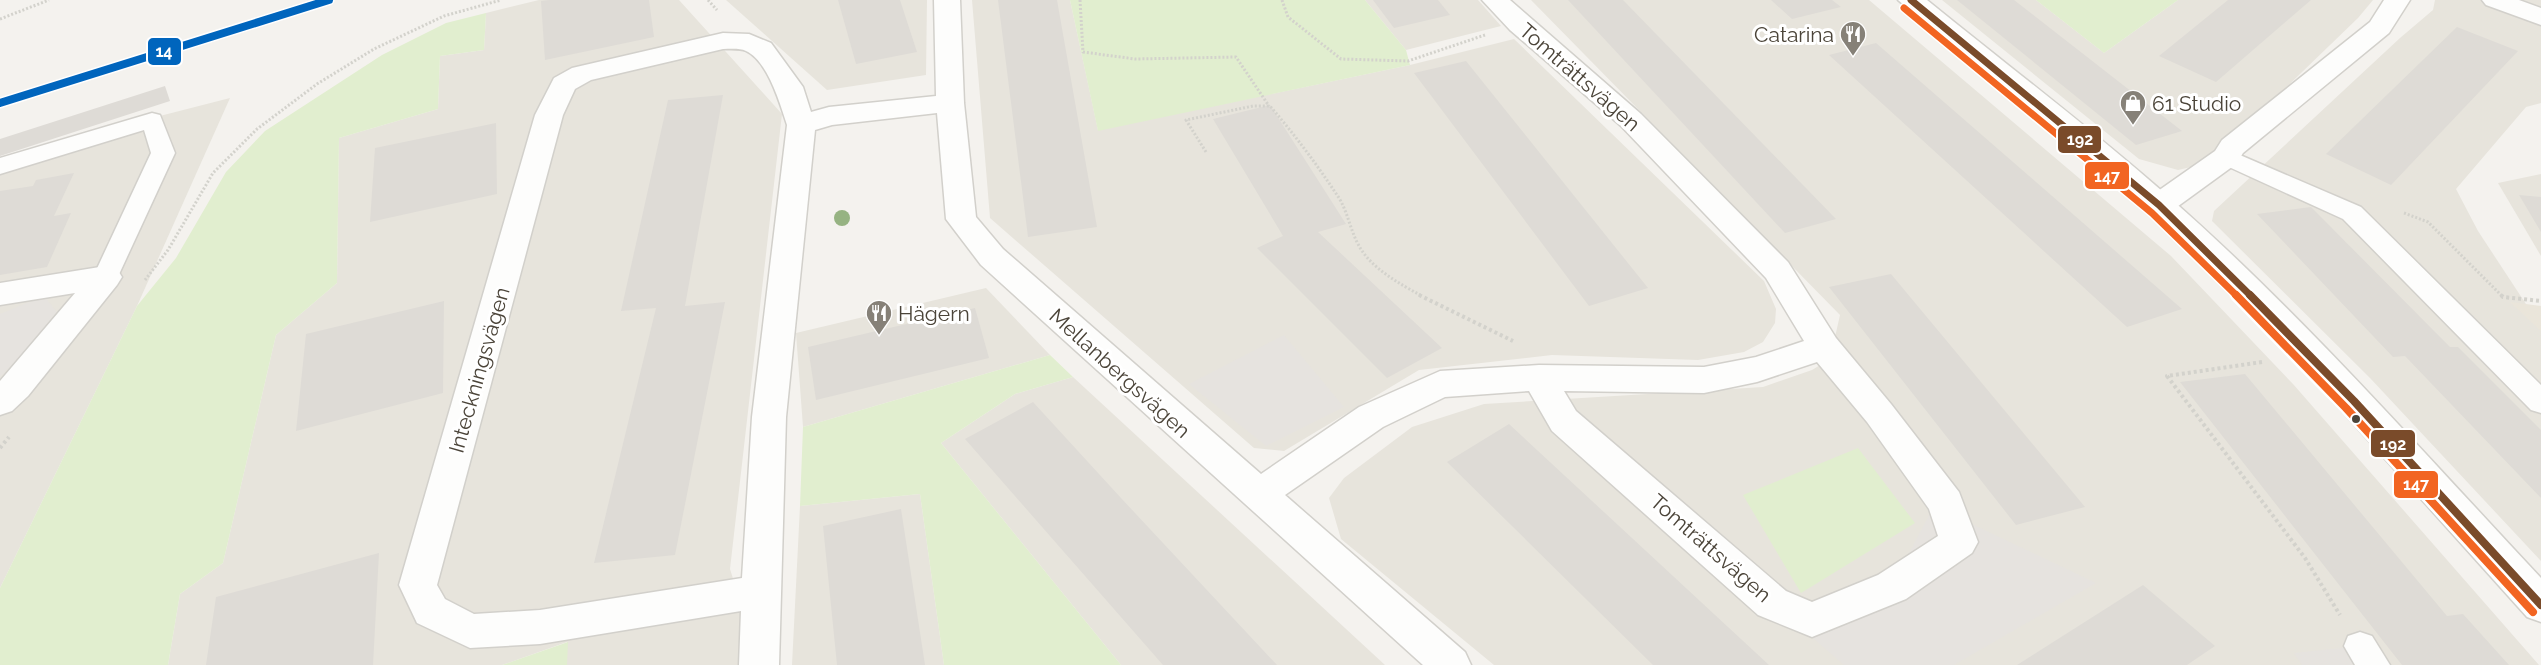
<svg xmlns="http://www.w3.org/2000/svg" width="2541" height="665" font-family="Raleway,sans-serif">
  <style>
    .residential { fill: #e7e4dc }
    .education { fill: #eae5da }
    .green { fill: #e1eecf }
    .parking { fill: #e6e3df }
    .building { fill: #dedbd6 }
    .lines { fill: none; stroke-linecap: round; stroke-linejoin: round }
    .service-casing { stroke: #d2d0cb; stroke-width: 3 }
    .minor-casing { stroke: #d2d0cb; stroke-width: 3 }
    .tertiary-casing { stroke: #d2d0cb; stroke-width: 3 }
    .path-far1 { stroke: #d3d2cc; stroke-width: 3; stroke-dasharray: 2 2; stroke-linecap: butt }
    .path { stroke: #d3d2cc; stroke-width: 4; stroke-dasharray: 3 3; stroke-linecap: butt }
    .service { fill: #fdfdfc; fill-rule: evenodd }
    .minor { fill: #fdfdfc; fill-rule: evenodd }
    .tertiary { fill: #fdfdfc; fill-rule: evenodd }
    .bus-1-far1-casing { stroke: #fff; stroke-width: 10 }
    .bus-1-casing { stroke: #fff; stroke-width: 13 }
    .bus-2-far1-casing { stroke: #fff; stroke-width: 10 }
    .bus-2-casing { stroke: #fff; stroke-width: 13 }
    .bus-1-far1 { stroke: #7a4b2a; stroke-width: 7 }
    .bus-1 { stroke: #7a4b2a; stroke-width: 8 }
    .bus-2-far1 { stroke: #f26522; stroke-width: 7 }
    .bus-2 { stroke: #f26522; stroke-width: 8 }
    .metro-1-casing { stroke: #fff; stroke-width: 11 }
    .metro-1 { stroke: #0065bd; stroke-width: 8 }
    .tree { fill: #96b382 }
    .bus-dot { fill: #4b4439; stroke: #fff; stroke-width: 2 }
    .labels { text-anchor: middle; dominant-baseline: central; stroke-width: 6; stroke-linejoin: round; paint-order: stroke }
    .poi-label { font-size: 21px; fill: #4b4439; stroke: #fff; text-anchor: start }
    .street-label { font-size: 21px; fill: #4b4439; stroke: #fff }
    .line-badge { stroke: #fff; stroke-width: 2 }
    .badge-label { font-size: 16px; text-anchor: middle; font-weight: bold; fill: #fff }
  </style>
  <rect width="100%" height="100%" fill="#f4f2ee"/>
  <g class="residential">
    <polygon points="539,0 679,0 782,114 730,569 744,614 738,665 567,665 567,642 502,665 168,665 180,594 223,563 276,335 337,283 339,138 438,109 440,56 484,50 486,13"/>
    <polygon points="726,0 927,0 926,75 827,90"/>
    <polygon points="972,0 1070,0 1098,130 1410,65 1514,39 1764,281 1776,309 1775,323 1763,342 1744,352 1698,360 1552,355 1419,370 1284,451 1254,448 990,218"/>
    <polygon points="1365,0 1478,0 1501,26 1406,50"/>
    <polygon points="1531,0 1869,0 2171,256 2293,384 2539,665 1494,665 1341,539 1329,498 1344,478 1412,427 1484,404 1763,387 1812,370 1830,359 1840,315"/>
    <polygon points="1942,0 2036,0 2104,53 2178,0 2373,0 2358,18 2208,163 2178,170 2139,159"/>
    <polygon points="2435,0 2541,0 2541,103 2526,107 2456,189 2478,231 2541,327 2541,561 2370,378 2212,221 2214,211 2400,38 2433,10"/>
    <polygon points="230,98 137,306 0,588 0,157"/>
    <polygon points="2541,174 2541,256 2498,183"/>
    <polygon points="986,288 1050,355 803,427 796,333"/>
    <polygon points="1073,377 1385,665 1121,665 941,443 1015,394"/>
    <polygon points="920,494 944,665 792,665 800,506"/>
  </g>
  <polygon class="education" points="2510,302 2541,306 2541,331"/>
  <g class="green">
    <polygon points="1070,0 1365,0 1406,50 1410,65 1098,131"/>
    <polygon points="2036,0 2178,0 2104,53"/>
    <polygon points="486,13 484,50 440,56 438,109 339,138 337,283 276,335 223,563 180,594 168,665 0,665 0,588 137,306 176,258 226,172 265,131 382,55 446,23"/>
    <polygon points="1050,355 1073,377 1015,394 941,443 1121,665 944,665 920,494 800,506 803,427"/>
    <polygon points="1858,448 1915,523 1801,593 1743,495"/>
    <polygon points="568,642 567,665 502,665"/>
  </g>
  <g class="parking">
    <polygon points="44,296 60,316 0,377 0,314"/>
    <polygon points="1284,335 1344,407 1266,446 1189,384"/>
    <polygon points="1934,506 2096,583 1954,665 1844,665 1788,616 1898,574"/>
    <polygon points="2360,646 2374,665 2302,665 2294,653"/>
  </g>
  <g class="building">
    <polygon points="549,0 649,0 654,37 545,60 541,1"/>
    <polygon points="838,0 900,0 917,52 856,64"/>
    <polygon points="998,0 1057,0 1097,227 1028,237"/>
    <polygon points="1373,0 1438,0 1450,15 1394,28"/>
    <polygon points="1568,0 1623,0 1836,219 1785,233"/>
    <polygon points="1771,0 1832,0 1841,7 1792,19"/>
    <polygon points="1957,0 2014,0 2182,131 2136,145"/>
    <polygon points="2228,0 2311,0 2216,82 2159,56"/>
    <polygon points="2457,27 2518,51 2391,185 2326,154"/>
    <polygon points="1876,43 2182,309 2127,327 1829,55"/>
    <polygon points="1466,61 1648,288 1589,306 1414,73"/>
    <polygon points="165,86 170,101 0,156 0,139"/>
    <polygon points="723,95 685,306 725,302 675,555 594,563 656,308 621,311 668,100"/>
    <polygon points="1270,105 1346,224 1318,232 1442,348 1387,378 1257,248 1283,236 1213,119"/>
    <polygon points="496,123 497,194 370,222 375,148"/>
    <polygon points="74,173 54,216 71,213 47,267 0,275 0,191 33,186 36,180"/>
    <polygon points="2519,195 2541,197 2541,232"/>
    <polygon points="2311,207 2450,347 2458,347 2541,430 2541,498 2405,356 2393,357 2257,214"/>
    <polygon points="1891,274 2085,507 2016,525 1829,287"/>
    <polygon points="444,301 443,393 296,431 306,334"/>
    <polygon points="975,308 989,358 816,400 808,347"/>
    <polygon points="2245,374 2447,616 2463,614 2509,665 2402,665 2180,382"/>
    <polygon points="1033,402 1121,498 1277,665 1163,665 965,439"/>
    <polygon points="1509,424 1728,627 1769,665 1653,665 1447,462"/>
    <polygon points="901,509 925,665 837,665 823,526"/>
    <polygon points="379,553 373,665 206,665 216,597"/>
    <polygon points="2143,585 2215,646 2187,665 2017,665"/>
  </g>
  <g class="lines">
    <g class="service-casing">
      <g id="service">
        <polygon points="152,113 160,115 175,153 115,283 106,286 97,283 93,277 151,153 144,130 0,174 0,158"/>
        <polygon points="2226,149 2361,207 2541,385 2541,413 2531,410 2343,219 2218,162 2214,157 2218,152"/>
        <polygon points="2360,632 2372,636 2390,665 2355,665 2344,646 2348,636"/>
      </g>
    </g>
    <g class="minor-casing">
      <g id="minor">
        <path d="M934,0H960L964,103L976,217L1003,249L1261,474L1359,407L1440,371L1539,365L1704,367L1756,357L1804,341L1766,278L1621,126L1510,30L1482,0H1510L1641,114L1788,262L1836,338L1891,404L1959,492L1978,542L1972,553L1906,599L1812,637L1758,615L1552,431L1529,391L1445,397L1383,427L1285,495L1465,652L1471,665H1423L981,265L946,219L937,113L832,125L815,130L786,417L779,665H739L741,611L540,644L470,648L417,623L399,585L535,115L554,78L572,68L723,33L749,34L771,43L803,87L811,112L829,107L936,96ZM723,49C731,49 740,48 746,51C768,61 780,104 787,125L752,417L742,578L540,610L474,614L445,599L437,585L563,115L575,89L591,80ZM1817,362L1867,422L1929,509L1938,536L1878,575L1812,602L1786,591L1576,411L1564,391L1704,393L1757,382Z"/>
        <polygon points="2384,0 2410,0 2389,33 2243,153 2236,164 2170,212 2159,215 2148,212 2144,205 2148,198 2215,151 2222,140 2370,22"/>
        <polygon points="2482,0 2519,0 2541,8 2541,25 2486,5"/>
        <polygon points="106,266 117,269 122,277 117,285 28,396 12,411 0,415 0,381 75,293 0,305 0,283"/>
      </g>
    </g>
    <g class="tertiary-casing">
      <path id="tertiary" d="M1898,0H1927C2008,66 2092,129 2170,198C2301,313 2422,451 2541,578V622L2527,617L2342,411L2198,260L2148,212Z"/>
    </g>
    <g class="path-far1">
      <polyline points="708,0 717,10"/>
      <polyline points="1080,0 1083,52 1135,59 1236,57 1269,106"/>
      <polyline points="1282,0 1288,17 1341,59 1408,61 1485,35"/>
      <polyline points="0,19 49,0"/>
      <path d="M1206,152L1186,120L1253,106H1270C1295,135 1318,166 1339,198C1348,213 1350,229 1358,244C1370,268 1400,284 1422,296"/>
      <polyline points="2404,213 2428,222 2502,296"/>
      <polyline points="145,280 168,250 213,173 257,129 317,84 374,49 444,16 501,0"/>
    </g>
    <g class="path">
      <polyline points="1419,295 1513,341"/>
      <polyline points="2501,295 2503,297 2541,301"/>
      <polyline points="2262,362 2167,376 2305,558 2340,615"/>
      <polyline points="0,448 9,437"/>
    </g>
    <use href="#service" class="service"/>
    <use href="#minor" class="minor"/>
    <use href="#tertiary" class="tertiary"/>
    <g class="bus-1-far1-casing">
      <polyline id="bus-1-far1" points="1911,0 2159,205 2251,296"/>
    </g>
    <g class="bus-1-casing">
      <polyline id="bus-1" points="2250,295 2354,401 2541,605"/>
    </g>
    <g class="bus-2-far1-casing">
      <polyline id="bus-2-far1" points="1904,8 2152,213 2237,296"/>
    </g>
    <g class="bus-2-casing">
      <polyline id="bus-2" points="2236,295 2346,408 2533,612"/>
    </g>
    <use href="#bus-1-far1" class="bus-1-far1"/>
    <use href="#bus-1" class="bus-1"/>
    <use href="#bus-2-far1" class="bus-2-far1"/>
    <use href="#bus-2" class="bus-2"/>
    <g class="metro-1-casing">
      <polyline id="metro-1" points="0,103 329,0"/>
    </g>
    <use href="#metro-1" class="metro-1"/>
  </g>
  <circle class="tree" cx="842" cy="218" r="8"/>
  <defs>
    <g id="restaurant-pin" transform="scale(1.35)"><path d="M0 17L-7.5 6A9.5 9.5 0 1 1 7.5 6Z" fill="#868178" stroke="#fff"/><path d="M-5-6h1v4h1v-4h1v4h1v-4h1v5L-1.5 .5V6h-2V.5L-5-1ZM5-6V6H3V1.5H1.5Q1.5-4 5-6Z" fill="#fff"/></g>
    <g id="shop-pin" transform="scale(1.35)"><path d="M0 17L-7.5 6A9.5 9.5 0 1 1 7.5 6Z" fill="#868178" stroke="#fff"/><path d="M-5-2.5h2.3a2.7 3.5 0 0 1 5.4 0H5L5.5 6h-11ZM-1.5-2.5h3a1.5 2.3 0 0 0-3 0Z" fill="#fff"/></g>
  </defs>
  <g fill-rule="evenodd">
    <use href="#restaurant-pin" x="1853" y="34"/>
    <use href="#shop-pin" x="2133" y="103"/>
    <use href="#restaurant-pin" x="879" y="313"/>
  </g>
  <circle class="bus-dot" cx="2356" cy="419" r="5"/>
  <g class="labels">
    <g class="poi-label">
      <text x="1834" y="34" text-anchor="end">Catarina</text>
      <text x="2152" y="103">61 Studio</text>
      <text x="898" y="313">Hägern</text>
    </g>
    <g class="street-label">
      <text transform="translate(1580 77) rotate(41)">Tomträttsvägen</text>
      <text transform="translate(479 370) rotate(-74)">Inteckningsvägen</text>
      <text transform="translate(1120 373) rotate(42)">Mellanbergsvägen</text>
      <text transform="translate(1711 548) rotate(41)">Tomträttsvägen</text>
    </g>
  </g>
  <g class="line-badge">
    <rect x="147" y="37" width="35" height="29" rx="6" fill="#0065bd"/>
    <rect x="2057" y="125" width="45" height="29" rx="6" fill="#7a4b2a"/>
    <rect x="2084" y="161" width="46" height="29" rx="6" fill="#f26522"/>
    <rect x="2370" y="429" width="46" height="29" rx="6" fill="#7a4b2a"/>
    <rect x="2393" y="470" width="46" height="29" rx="6" fill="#f26522"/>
  </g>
  <g class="badge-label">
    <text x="164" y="57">14</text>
    <text x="2080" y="145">192</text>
    <text x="2107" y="182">147</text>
    <text x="2393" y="450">192</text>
    <text x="2416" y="490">147</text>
  </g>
</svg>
